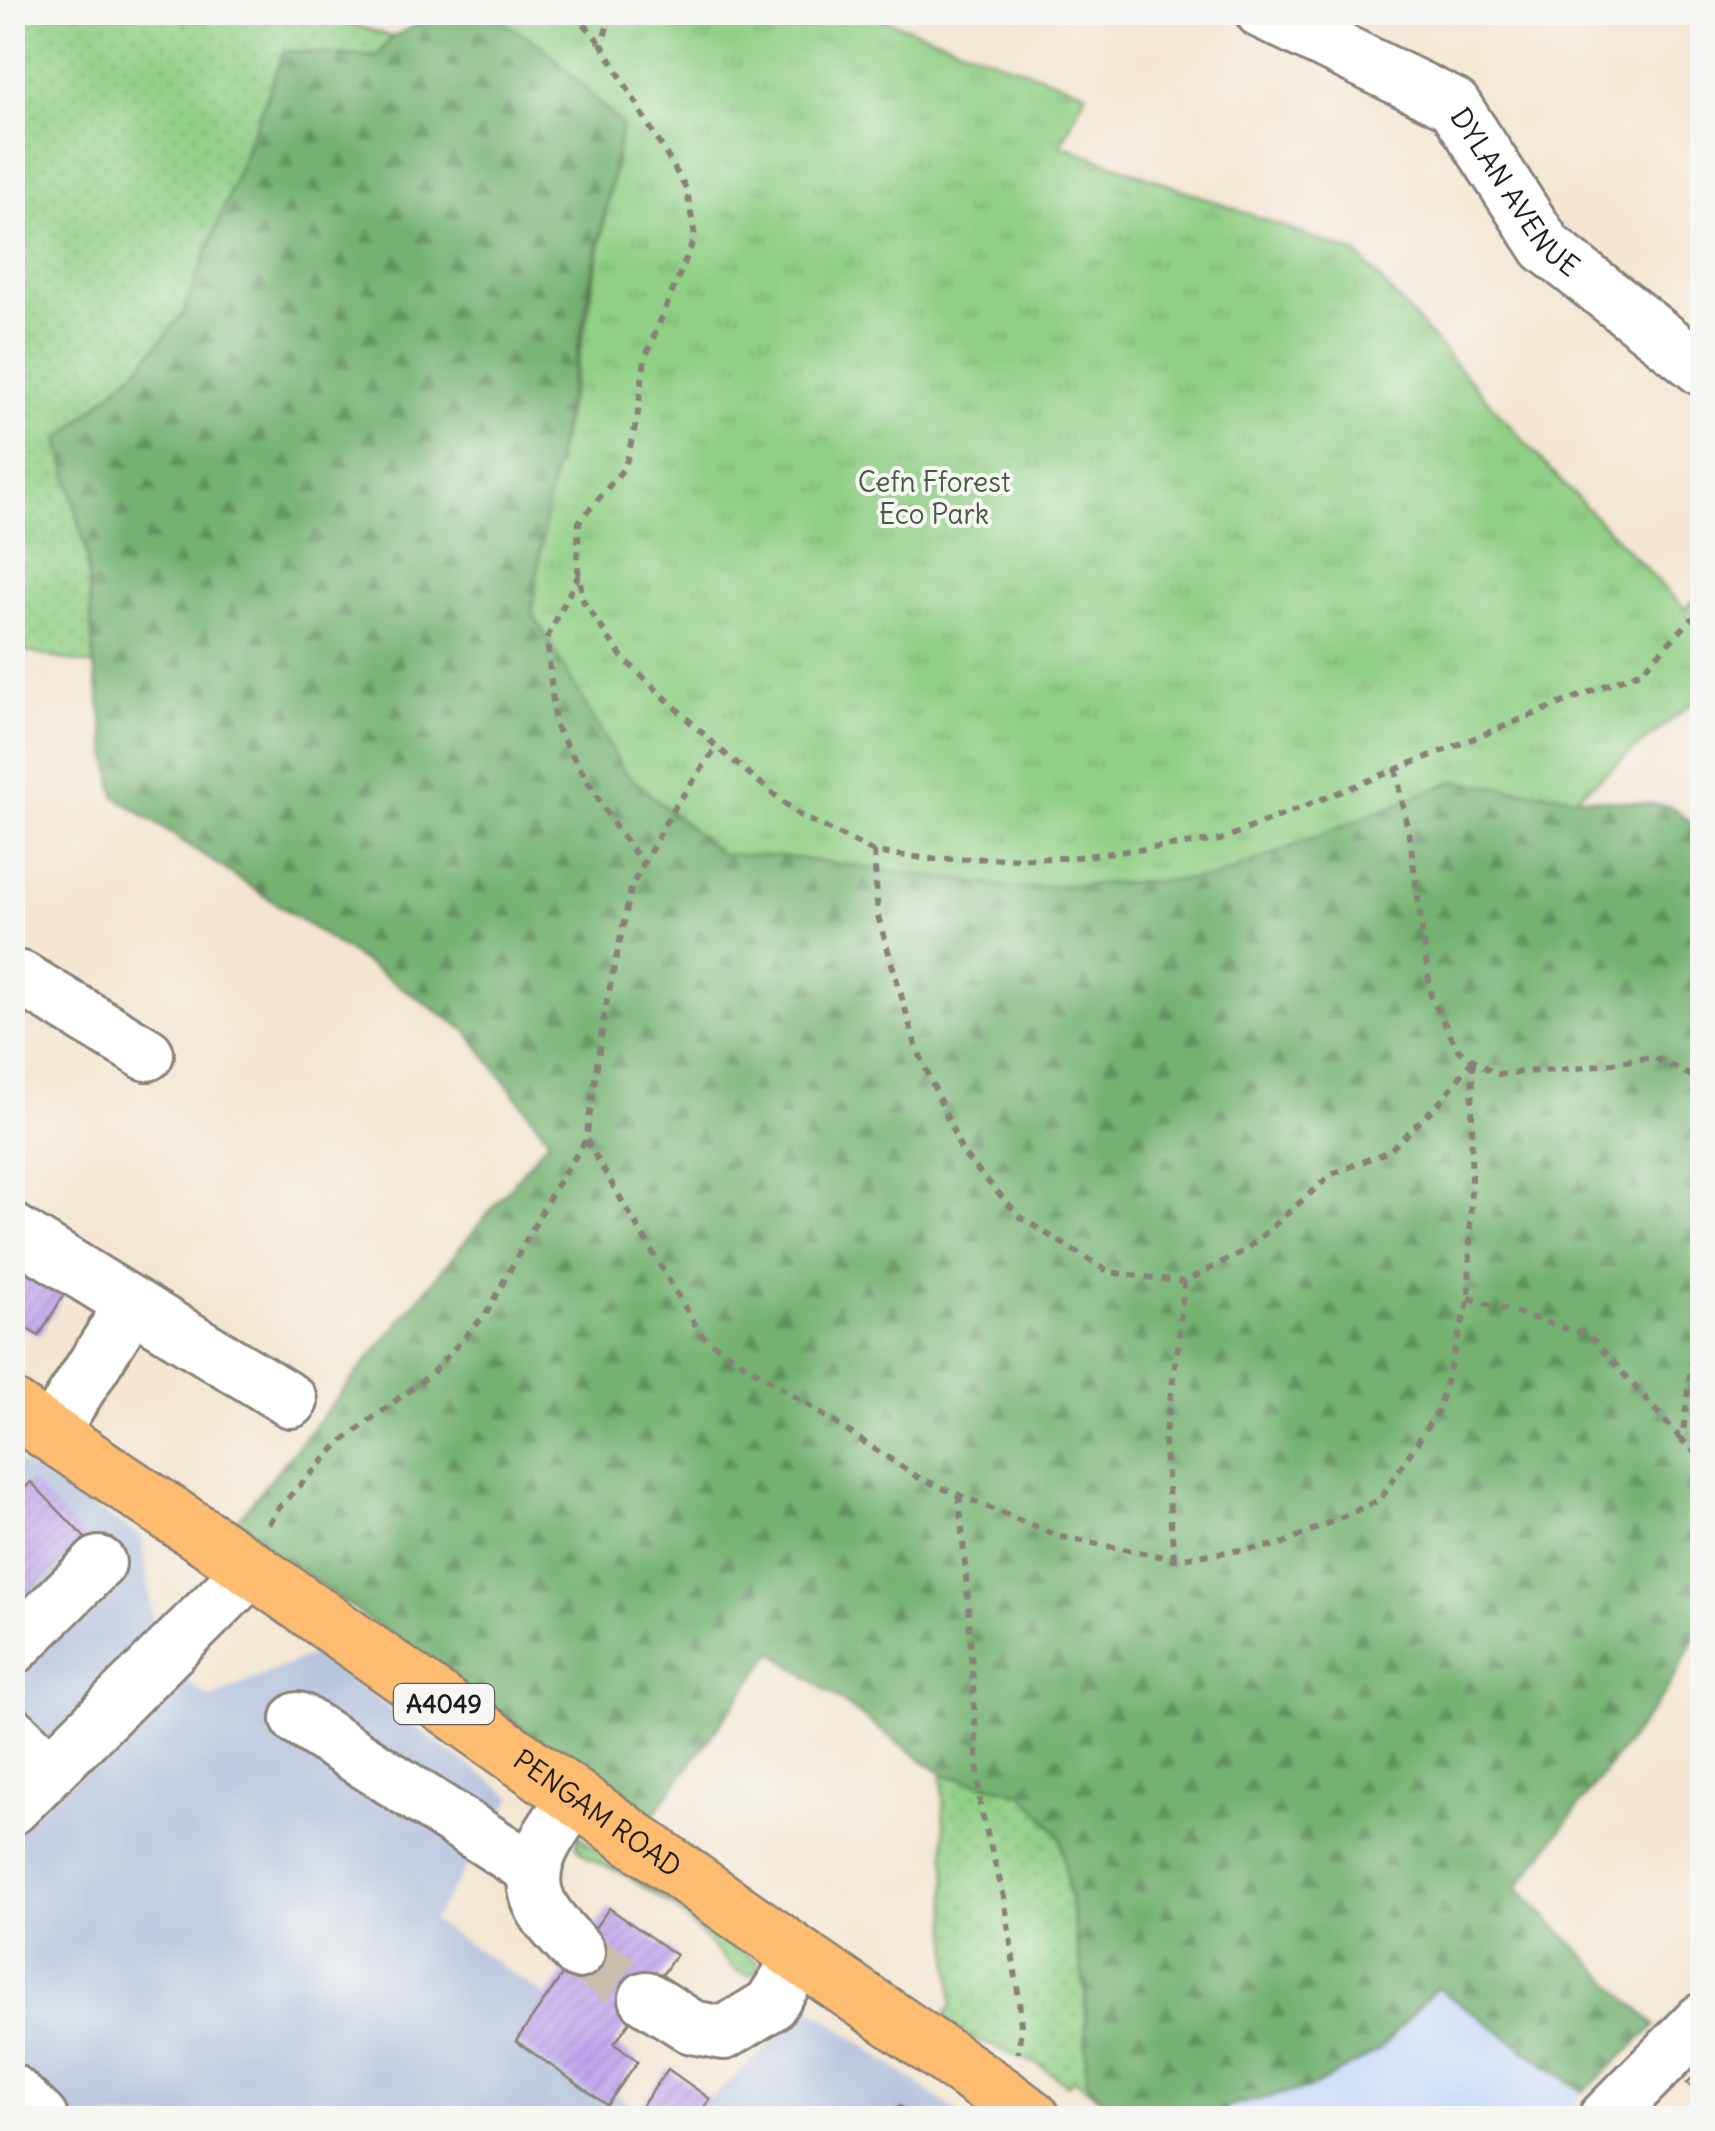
<svg xmlns="http://www.w3.org/2000/svg" width="1715" height="2131" font-family="Delius,sans-serif">
  <style>
    .built { fill: #cadcf9 }
    .industrial { fill: #b7c5de }
    .grass { fill: url(#grass-dots); stroke: #567650; stroke-width: 2.5 }
    .forest { fill: url(#forest-firs); stroke: #486747; stroke-width: 2.5 }
    .park { fill: url(#park-tufts); stroke: #567650; stroke-width: 2.5 }
    .building { fill: url(#building-hatch) }
    .lines { fill: none; stroke-linecap: round; stroke-linejoin: round }
    .minor-tunnel { stroke: #c9beae; stroke-width: 52; stroke-dasharray: 52 26; stroke-linecap: butt }
    .minor-casing { stroke: #888177; stroke-width: 58 }
    .major-casing { stroke: #888177; stroke-width: 60 }
    .path { stroke: #888177; stroke-width: 6; stroke-dasharray: 8 8; stroke-linecap: butt }
    .minor { stroke: #fff; stroke-width: 52 }
    .major { stroke: #febc70; stroke-width: 55 }
    .labels { text-anchor: middle; dominant-baseline: central; stroke-width: 8; stroke-linejoin: round; paint-order: stroke }
    .shield { fill: #f6f6f2; stroke: #5d5d5c; stroke-width: 2.5 }
    .shield-label { font-size: 25px; font-weight: bold; fill: #1c1c1c }
    .street-label { font-size: 28px; fill: #1c1c1c; stroke: #f6f6f2 }
    .park-label { font-size: 28px; fill: #455b41; stroke: #f6f6f2 }
  </style>
  <defs>
    <pattern id="grass-dots" width="8" height="8" patternUnits="userSpaceOnUse" patternTransform="scale(2.5)"><rect width="8" height="8" fill="#90cf85"/><path d="M2 2h.1M6 6h.1" fill="none" stroke="#7cb172" stroke-width="1.8" stroke-linecap="round"/></pattern>
    <pattern id="forest-firs" width="22" height="20" patternUnits="userSpaceOnUse" patternTransform="scale(2.5)"><rect width="22" height="20" fill="#74b272"/><path d="M5 1l3.5 6h-7zM16 11l3.5 6h-7z" fill="#5e905d"/></pattern>
    <pattern id="park-tufts" width="24" height="20" patternUnits="userSpaceOnUse" patternTransform="scale(2.5)"><rect width="24" height="20" fill="#90cf85"/><path d="M3 7l-1-3M5 7V3M7 7l1-3M15 17l-1-3M17 17v-4M19 17l1-3" fill="none" stroke="#7cb172"/></pattern>
    <pattern id="building-hatch" width="6" height="6" patternUnits="userSpaceOnUse" patternTransform="scale(2.5)"><rect width="6" height="6" fill="#bfa5ee"/><path d="M-1 1l2-2M0 6l6-6M5 7l2-2" fill="none" stroke="#a48dcc"/></pattern>
  </defs>
  <rect width="100%" height="100%" fill="#f6f6f2"/>
  <filter id="ink" filterUnits="userSpaceOnUse"><feTurbulence type="fractalNoise" baseFrequency=".01" numOctaves="2"/><feDisplacementMap in="SourceGraphic" scale="20" xChannelSelector="R" yChannelSelector="G"/><feConvolveMatrix kernelMatrix="1 2 1 2 8 2 1 2 1" color-interpolation-filters="sRGB"/></filter>
  <filter id="wash" filterUnits="userSpaceOnUse"><feTurbulence type="fractalNoise" baseFrequency=".0048" numOctaves="4" result="noise"/><feDisplacementMap in="SourceGraphic" scale="40" xChannelSelector="R" yChannelSelector="G"/><feGaussianBlur stdDeviation="2.25" result="paint"/><feColorMatrix in="noise" values="0 0 0 0 0 0 0 0 0 0 0 0 0 0 0 0 0 1.4 0 .05"/><feComposite in="paint" operator="in"/></filter>
  <g filter="url(#wash)">
    <rect width="100%" height="100%" fill="#f4e6d2"/>
    <polygon class="built" points="1437,1987 1584,2092 1560,2118 1216,2118 1230,2106 1313,2087 1378,2051"/>
    <g class="industrial">
      <polygon points="12,1458 142,1537 153,1624 143,1640 179,1676 210,1698 313,1654 513,1797 432,1920 547,1997 516,2042 606,2105 615,2094 651,2118 13,2118"/>
      <polygon points="811,2008 966,2118 696,2118 710,2099"/>
    </g>
    <g class="grass">
      <polygon points="13,13 316,13 392,37 377,57 284,51 184,312 143,363 59,440 87,554 94,666 13,649"/>
      <polygon points="942,1774 1022,1793 1060,1835 1086,1998 1086,2080 1104,2101 1074,2079 1068,2085 1038,2064 973,2039 943,2019 952,2004"/>
      <polygon points="577,1835 760,1964 758,1971 750,1975 736,1971 676,1909 626,1875 589,1859 577,1847"/>
    </g>
    <polygon class="forest" points="439,13 488,13 543,46 622,126 547,505 532,612 625,773 720,853 781,856 1016,888 1214,878 1454,781 1576,797 1670,806 1702,831 1702,1625 1669,1687 1517,1888 1655,2026 1584,2092 1437,1987 1378,2051 1313,2087 1230,2106 1216,2118 1119,2118 1086,2080 1086,1998 1060,1836 1022,1793 942,1774 773,1652 650,1819 234,1524 549,1139 467,1031 115,796 94,666 87,554 59,440 143,363 184,312 284,51 377,57 392,37"/>
    <polygon class="park" points="488,13 867,13 1086,92 1061,145 1357,254 1550,470 1684,608 1702,594 1702,695 1576,797 1454,781 1214,878 1016,888 781,856 721,854 625,773 532,612 547,505 588,313 622,126 543,46"/>
    <g id="blocks">
      <g class="building">
        <polygon points="12,1255 68,1288 39,1336 12,1320"/>
        <polygon points="31,1482 85,1538 12,1610 12,1500"/>
        <polygon points="609,1908 676,1955 614,2044 638,2061 607,2105 516,2041"/>
        <polygon points="1702,2068 1702,2098 1687,2083"/>
        <polygon points="668,2069 710,2099 696,2118 651,2118 639,2110"/>
        <polygon points="900,2106 918,2118 890,2118"/>
      </g>
    </g>
  </g>
  <g filter="url(#ink)">
    <use href="#blocks" fill-opacity="0" stroke="#888177" stroke-width="2.5"/>
    <g class="lines">
      <polyline class="minor-tunnel" points="578,1952 646,1998"/>
      <g class="minor-casing">
        <g id="minor">
          <path id="s1" d="M1262,12L1454,105L1546,247L1702,369"/>
          <polyline points="21,978 147,1054"/>
          <polyline points="12,1230 132,1304 51,1433"/>
          <polyline points="132,1304 291,1401"/>
          <polyline points="12,1649 99,1563"/>
          <polyline points="298,1719 533,1870"/>
          <polyline points="12,1733 50,1770"/>
          <path d="M575,1797C550,1835 515,1871 547,1916C556,1929 568,1940 578,1952"/>
          <polyline points="12,1808 235,1586 248,1566"/>
          <polyline points="646,1998 692,2027 724,2033 770,2005 801,1957"/>
          <polyline points="12,2091 41,2118"/>
          <polyline points="1605,2118 1702,2020"/>
        </g>
      </g>
      <g class="major-casing">
        <g id="major">
          <path id="s2" d="M12,1408L248,1566L801,1957L999,2093L1032,2118"/>
        </g>
      </g>
      <g class="path">
        <polyline points="574,12 602,45"/>
        <polyline points="611,12 602,45 687,190 695,237 645,358 637,419 625,467 579,522 577,563 583,601 622,657 717,747 799,815 874,852 931,859 1068,858 1220,840 1642,671 1691,620 1702,612"/>
        <polyline points="579,574 547,638 555,726 614,825 643,864"/>
        <polyline points="1396,769 1411,846 1431,997 1458,1050 1496,1074 1571,1069 1653,1057 1702,1081"/>
        <polyline points="874,852 878,916 916,1046 963,1154 1021,1218 1109,1272 1184,1282 1246,1250 1332,1174 1389,1151 1441,1101 1473,1060"/>
        <polyline points="586,1140 702,1336 919,1478 1057,1536 1174,1559 1279,1545 1380,1500 1438,1410 1469,1298 1473,1060"/>
        <polyline points="1702,1278 1682,1440 1702,1459"/>
        <polyline points="1469,1298 1590,1336 1682,1440"/>
        <polyline points="959,1495 968,1600 980,1806 1004,1897 1019,1999 1021,2028 1018,2053"/>
        <polyline points="269,1524 274,1513 340,1443 431,1374 486,1314 554,1189 586,1140 605,1010 632,885 672,811 717,747"/>
        <polyline points="1174,1559 1164,1440 1178,1345 1184,1282"/>
      </g>
      <use href="#minor" class="minor"/>
      <use href="#major" class="major"/>
    </g>
  </g>
  <g class="labels">
    <rect class="shield" x="394" y="1684" width="100" height="40" rx="8"/>
    <g class="shield-label">
      <text x="444" y="1704">A4049</text>
    </g>
    <g class="street-label">
      <text stroke="none"><textPath href="#s1" startOffset="320">DYLAN AVENUE</textPath></text>
      <text stroke="none"><textPath href="#s2" startOffset="712">PENGAM ROAD</textPath></text>
    </g>
    <g class="park-label">
      <text x="934" y="482">Cefn Fforest<tspan x="934" dy="32">Eco Park</tspan></text>
    </g>
  </g>
  <rect width="1715" height="2131" fill="none" stroke="#f6f6f2" stroke-width="50"/>
</svg>
